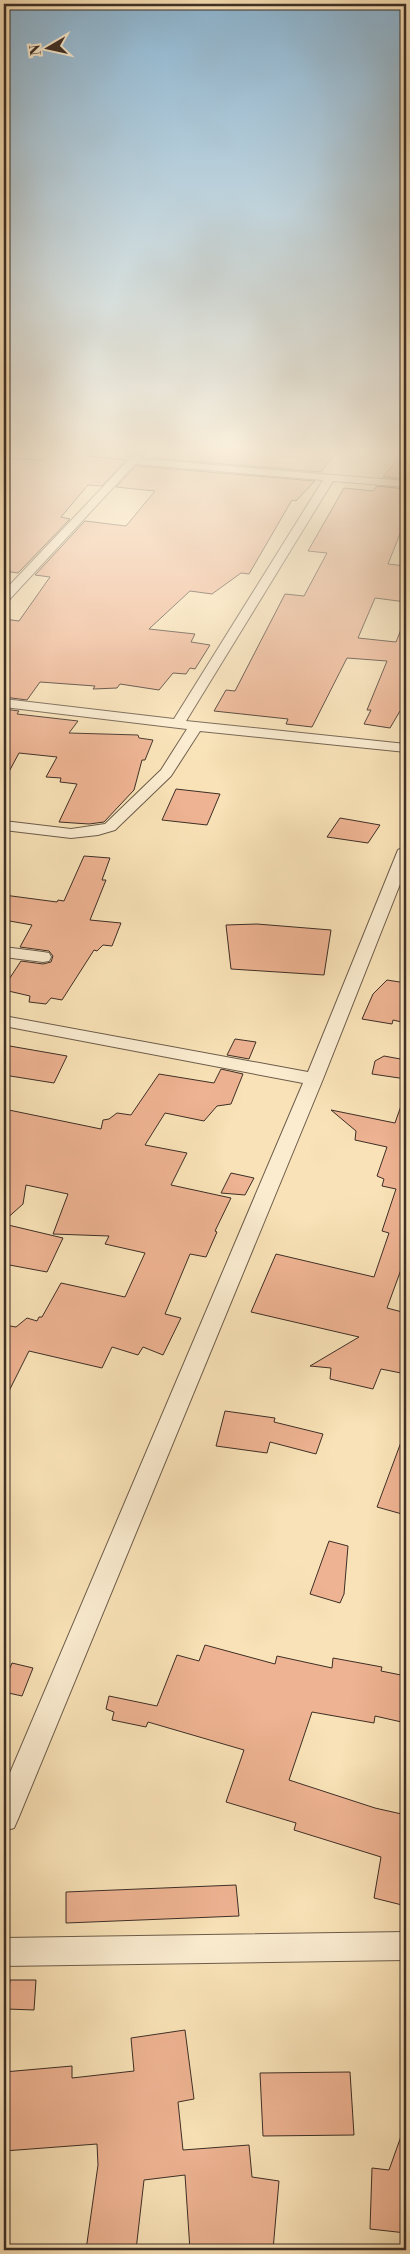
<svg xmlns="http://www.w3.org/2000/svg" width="410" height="2254" font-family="'Libre Bodoni',serif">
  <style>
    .building { fill: #eeb392; stroke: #3d2f26 }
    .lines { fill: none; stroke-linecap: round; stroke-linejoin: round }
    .minor-casing { stroke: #6c5c4a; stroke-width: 2 }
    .minor { fill: #fbecd0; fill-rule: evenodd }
  </style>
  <rect width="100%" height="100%" fill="#f9e2b7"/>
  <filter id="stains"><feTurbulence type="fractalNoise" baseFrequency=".004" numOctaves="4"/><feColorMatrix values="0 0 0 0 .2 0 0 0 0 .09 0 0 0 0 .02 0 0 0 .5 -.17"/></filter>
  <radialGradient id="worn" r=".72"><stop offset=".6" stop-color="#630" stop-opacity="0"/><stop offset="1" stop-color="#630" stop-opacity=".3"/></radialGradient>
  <g class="building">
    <polygon points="57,449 93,449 86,456 126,460 102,486 88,485 61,517 70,519 18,573 4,571 4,458 43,460"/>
    <polygon points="162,449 251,449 288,453 290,449 312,449 337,451 321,472 153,458"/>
    <polygon points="405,449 406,479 383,477"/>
    <polygon points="136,466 315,481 296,501 292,500 249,574 241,573 212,594 190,591 149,629 195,634 191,642 210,645 195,669 190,668 186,674 173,673 159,690 120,684 117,688 93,689 95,686 40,682 27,700 4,697 4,619 19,621 50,577 35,575 85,521 126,526 155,491 116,487"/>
    <polygon points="377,486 406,489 406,519 388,564 406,566 406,602 375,598 358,638 396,642 406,617 406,712 400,711 390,728 364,724 371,710 367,710 387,661 347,658 312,727 286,724 288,719 214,711 226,690 235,691 285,594 304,596 327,553 308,551 344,488 373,491"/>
    <polygon points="4,709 19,711 17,714 78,721 69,733 138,735 139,738 153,740 145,760 142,760 134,790 104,822 89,824 59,822 77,784 60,782 61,778 46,777 57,757 19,753 4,781"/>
    <polygon points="176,789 220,794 207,825 162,820"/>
    <polygon points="340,818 380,825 368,843 327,837"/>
    <polygon points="84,856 110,858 102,880 106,880 90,920 121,923 112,946 103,945 97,951 94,950 62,1000 51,998 46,1004 29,1002 30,996 4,990 4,987 21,961 43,964 51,962 53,956 49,951 20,947 32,925 4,920 4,895 57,902 58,900 64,901"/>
    <polygon points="257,924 331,930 324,975 231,969 226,925"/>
    <polygon points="387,980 406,983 406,1023 393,1020 392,1024 362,1019 373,994"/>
    <polygon points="235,1039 256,1042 249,1059 227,1055"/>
    <polygon points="4,1045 67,1056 54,1083 4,1075"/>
    <polygon points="384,1056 406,1060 406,1079 372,1074 375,1061"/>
    <polygon points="221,1069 243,1074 231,1104 217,1106 204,1121 165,1113 145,1145 187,1153 171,1185 231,1198 215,1231 217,1232 206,1257 190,1254 165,1314 181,1318 163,1355 143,1347 138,1355 112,1347 102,1368 29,1351 4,1401 4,1325 16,1327 27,1318 37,1321 39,1317 42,1317 61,1283 125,1297 145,1253 105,1244 109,1236 53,1234 68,1194 26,1185 23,1204 4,1221 4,1109 101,1129 103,1120 109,1119 117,1113 131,1115 159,1074 214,1083"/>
    <polygon points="403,1100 406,1100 406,1256 387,1308 406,1313 406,1374 381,1369 373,1389 330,1379 331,1368 310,1366 359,1337 251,1312 276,1254 374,1277 389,1233 382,1231 396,1189 382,1186 384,1179 377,1176 387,1147 355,1140 356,1131 331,1110 395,1123"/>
    <polygon points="231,1173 254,1178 245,1195 221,1193"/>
    <polygon points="4,1224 63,1238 47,1272 4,1264"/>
    <polygon points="225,1411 275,1418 274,1422 323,1434 316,1454 270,1442 267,1453 216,1446"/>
    <polygon points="404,1434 406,1435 406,1503 402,1514 377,1507"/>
    <polygon points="329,1541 348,1546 344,1594 340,1603 310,1594"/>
    <polygon points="205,1645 275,1664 277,1656 332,1668 333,1658 382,1667 381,1671 406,1676 406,1723 375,1716 374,1723 312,1712 289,1780 375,1808 406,1815 406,1906 374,1898 381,1857 294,1830 296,1823 226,1802 244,1750 148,1722 146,1727 112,1720 114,1712 106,1709 109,1696 157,1706 177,1655 199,1661"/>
    <polygon points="12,1663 33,1668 22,1696 4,1692 4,1682"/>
    <polygon points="236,1885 239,1916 66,1923 66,1892"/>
    <polygon points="10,1980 36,1980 34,2010 7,2009"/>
    <polygon points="185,2030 194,2099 178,2102 183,2150 249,2145 252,2177 279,2181 273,2250 190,2250 185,2175 144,2180 136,2250 86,2250 98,2165 97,2144 4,2151 4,2072 72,2066 72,2078 134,2071 131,2038"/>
    <polygon points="350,2072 354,2135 263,2136 260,2073"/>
    <polygon points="404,2128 406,2128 406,2233 370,2229 372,2168 389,2170"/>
  </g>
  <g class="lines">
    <g class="minor-casing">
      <g id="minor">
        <polygon points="139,449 149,449 141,459 406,481 406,487 333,481 186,721 406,744 406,752 200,731 171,776 115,830 98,835 71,838 4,830 4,821 71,829 105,824 161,770 187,729 4,707 4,699 174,719 323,480 135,464 8,601 4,602 4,591"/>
        <polygon points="406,845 406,869 323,1079 18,1819 14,1828 4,1831 4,1787 303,1083 4,1026 4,1016 308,1072 398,850"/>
        <polygon points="4,947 43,952 49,953 51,957 49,961 43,962 4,957"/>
        <polygon points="406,1932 406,1960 4,1966 4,1938"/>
      </g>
    </g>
    <use href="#minor" class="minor"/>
  </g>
  <linearGradient id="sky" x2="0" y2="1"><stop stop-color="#8cb7d5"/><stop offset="0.59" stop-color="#fcf2df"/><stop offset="1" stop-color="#fcf2df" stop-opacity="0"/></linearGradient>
  <rect width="410" height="764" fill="url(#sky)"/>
  <rect width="410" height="2254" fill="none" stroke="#f9e2b7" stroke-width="20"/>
  <rect x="5" y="5" width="400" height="2244" fill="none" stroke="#3d2f26" stroke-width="2.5"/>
  <rect x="10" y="10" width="390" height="2234" fill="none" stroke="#3d2f26"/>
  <g transform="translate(48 48) rotate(261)" stroke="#fbecd0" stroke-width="4" paint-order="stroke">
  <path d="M0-4L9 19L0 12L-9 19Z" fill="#3d2f26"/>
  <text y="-8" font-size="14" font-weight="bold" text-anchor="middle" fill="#3d2f26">N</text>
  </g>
  <rect width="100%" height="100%" filter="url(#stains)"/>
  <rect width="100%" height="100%" fill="url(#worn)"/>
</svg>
